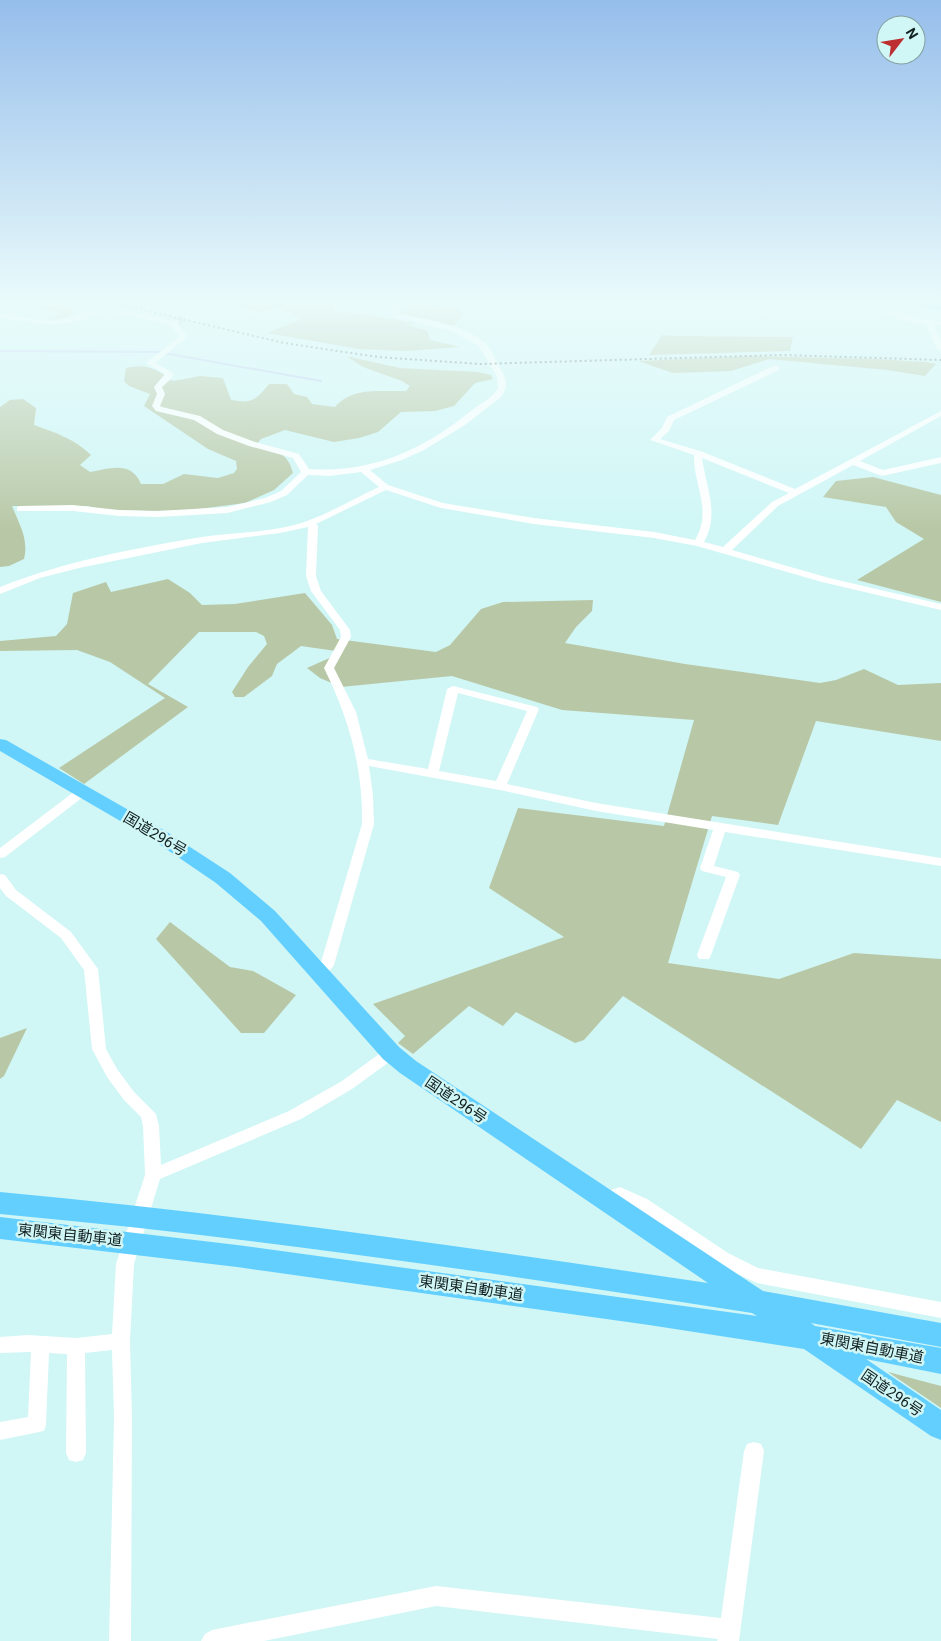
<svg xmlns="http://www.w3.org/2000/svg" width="941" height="1641" font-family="Roboto,'Noto Sans JP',sans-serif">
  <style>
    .green { fill: #b8c8a6 }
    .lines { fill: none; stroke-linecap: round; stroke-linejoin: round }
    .stream { stroke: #bbcdf0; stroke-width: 2 }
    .minor-tunnel { stroke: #aacbcb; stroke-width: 8; stroke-dasharray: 8 4; stroke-linecap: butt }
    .minor { fill: #fff; fill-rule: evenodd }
    .highway { fill: #63cfff; fill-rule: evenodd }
    .rail { stroke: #5c7373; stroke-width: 2; stroke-dasharray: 2 3; stroke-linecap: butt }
    .labels { text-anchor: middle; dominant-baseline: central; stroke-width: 5; stroke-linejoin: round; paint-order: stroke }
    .near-street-label { font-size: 15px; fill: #111f1f; stroke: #d0f6f6 }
  </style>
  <rect width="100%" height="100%" fill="#d0f6f6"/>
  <g class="green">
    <polygon points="8,300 41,300 37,306 60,306 72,309 73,315 65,318 47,320 55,317 58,312"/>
    <polygon points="224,300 320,300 335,305 335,312 357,313 417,323 407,325 427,330 430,340 460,347 408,351 359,349 267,333 301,319 281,308 257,312"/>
    <polygon points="410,303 458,309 464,313 454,326 444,326 438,322 402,316 398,312 406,308"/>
    <polygon points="662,335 675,336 793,337 790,351 649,355"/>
    <path d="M346,356L400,368L478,372L491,375L493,379L475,383L454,406L435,411L401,412L378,432L359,438L334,442L285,430L261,439L255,446C275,452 287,450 293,473L274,490L245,503L191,510L150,511L106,510L87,506H12C19,524 29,539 24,559L9,566L0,567V407L10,400L23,399L36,408L34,425C54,432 75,439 91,455L80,465L90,472C109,469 131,460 141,484H163L184,474L218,478L234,473L237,469L236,461L208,449L144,406L150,394L129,386L124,381L126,368C148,363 155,369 173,381L200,376L223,378L231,400C252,404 256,400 269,384H287L294,394L307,397L312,404L335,407C353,386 381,392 406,391L410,386L402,381L363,367Z"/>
    <polygon points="751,356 876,359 926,362 936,364 925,376 887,370 769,359 731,371 673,373 638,361"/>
    <polygon points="873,477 941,495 941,602 857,580 924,539 896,522 886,507 823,497 836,481"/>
    <polygon points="168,579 190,593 202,605 235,604 305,593 332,625 337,639 436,652 450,645 481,609 503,602 593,600 592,611 576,627 565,643 685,664 820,683 836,680 864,669 898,685 941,683 941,741 816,721 778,825 712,816 668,963 779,979 854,953 941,959 941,1122 897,1100 861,1149 623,996 584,1040 575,1043 516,1012 503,1026 469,1006 413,1054 398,1043 405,1036 373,1004 564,937 489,888 518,808 664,826 694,720 562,710 452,676 341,687 320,678 307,668 343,652 301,646 277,664 272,676 244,697 235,697 232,692 248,667 267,644 264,636 256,632 199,632 148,684 188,707 84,784 59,768 165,698 110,662 77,650 0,651 0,641 56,636 67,624 73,593 106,582 111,592"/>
    <polygon points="170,922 230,967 253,971 296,995 264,1033 241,1033 156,939"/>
    <polygon points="27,1028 4,1076 0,1079 0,1038"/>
    <polygon points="888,1372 941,1386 941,1408"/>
  </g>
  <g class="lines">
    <polyline class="stream" points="0,351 158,352 321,381"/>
    <polyline class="minor-tunnel" points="176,322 187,316"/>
    <g class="minor">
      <polygon points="119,300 132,300 193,316 187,318"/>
      <path d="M396,300H403L399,312L401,314C428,320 464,324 485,343C492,349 494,358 499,366C505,377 510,385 501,397L465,425L424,450L402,460L370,470L388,485L443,503L534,518L654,532L695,540C713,510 693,485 694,455L650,440L662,428L667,417L773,366H779V370L674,420L669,431L660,439L703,452L795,489L941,411V416L860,461L883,470L941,457V463L882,476L853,465L778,506L732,550L829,578L941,604V610L822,582L697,546L654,538L534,524L441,508L386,490L316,524L318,526L316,576L321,591L350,630L351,637L334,668L356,712L368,759L428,769L447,689L453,686L537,707L539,709L507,784L596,803L941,858V866L725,832L714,866L738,872L740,875L711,955L709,959H699L697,955L726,877L702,871L700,868L713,830L596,811L500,790L369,766L373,795L374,824L334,965C330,972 321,976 313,974L311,970L313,966L321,962L362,824C363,767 349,719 324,668L341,637L340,630L311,591L306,576L308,527L280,533L202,543L79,568L40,578L0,594V587C62,562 136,548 202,537C236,532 274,533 307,521C332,512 355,498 379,487L361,472L330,476L308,475L287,495L271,502L227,513L158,517L119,516L73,511H17V507L20,506L73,505L119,510L158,511L227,507L265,498L281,491L301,472L293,458L249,446L217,434L194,420L156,411L152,406L157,394L154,387L165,374L146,363L179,337L171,325L107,310L77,321L52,325L0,318V314L52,321L73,317L107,306L172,321L179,320L178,324L187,336L186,338L155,363L173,373L172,378L162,387L165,394L160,406L162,407L200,416L223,430L255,442L299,454L309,469C373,473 423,450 472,410C481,403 493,398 498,388L497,377L479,346L451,331L396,318L391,312ZM702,458L789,493L772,502L723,547L704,542C720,514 706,487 702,458ZM458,693L527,711L496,781L439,771Z"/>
      <path d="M854,300C883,300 908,321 941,321V325H934L941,341V351L937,349L926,325L906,321Z"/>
      <polygon points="83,787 89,791 87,794 5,857 0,858 0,848 79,788"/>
      <polygon points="0,874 5,875 16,890 71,932 98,969 106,1049 117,1069 134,1092 156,1114 159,1126 161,1165 289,1111 342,1081 386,1049 391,1047 396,1049 398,1053 396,1057 352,1089 301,1119 160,1179 134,1264 130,1341 132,1418 131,1641 109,1641 114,1418 112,1350 85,1353 86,1453 83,1460 76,1462 69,1460 66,1453 67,1354 49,1353 46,1425 44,1431 0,1440 0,1422 28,1417 31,1352 0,1353 0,1337 28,1335 76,1338 112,1334 116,1264 145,1175 143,1126 141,1117 124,1100 107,1077 92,1049 84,970 61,938 6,896 0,888"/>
      <polygon points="620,1187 647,1199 728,1253 758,1268 941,1302 941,1318 757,1283 716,1264 620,1201 605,1206 599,1204 597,1199 599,1194"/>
      <polygon points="754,1442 761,1444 764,1451 739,1641 717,1641 718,1639 436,1606 264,1641 201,1641 205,1634 212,1630 436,1586 721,1618 744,1451 747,1444"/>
    </g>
    <g class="highway">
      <polygon points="897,300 919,300 941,305 941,311 902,303"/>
      <path d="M0,739L6,740L167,832L230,873L275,911L399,1047L416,1061L763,1291L941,1323V1347L811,1323L815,1326L941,1348V1374L866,1359L941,1410V1440L931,1436L804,1349L649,1325L237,1267L0,1239V1217L237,1245L757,1316L752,1313C503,1274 252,1237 0,1214V1192C237,1214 472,1248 708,1283L400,1073L383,1059L261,921L216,883L153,840L0,751Z"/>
    </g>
    <polyline class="rail" points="101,300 284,343 378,357 480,364 782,355 941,360"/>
  </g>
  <linearGradient id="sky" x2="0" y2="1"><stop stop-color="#96beeb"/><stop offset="0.57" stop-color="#eafbfb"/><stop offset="1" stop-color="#eafbfb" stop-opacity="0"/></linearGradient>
  <rect width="941" height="530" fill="url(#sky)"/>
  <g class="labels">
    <g class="near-street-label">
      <text transform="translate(155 834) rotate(31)">国道296号</text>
      <text transform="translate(456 1100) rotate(34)">国道296号</text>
      <text transform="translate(70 1235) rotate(6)">東関東自動車道</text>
      <text transform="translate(471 1288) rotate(8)">東関東自動車道</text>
      <text transform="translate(872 1348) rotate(11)">東関東自動車道</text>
      <text transform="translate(892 1393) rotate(34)">国道296号</text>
    </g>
  </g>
  <g transform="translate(901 40) rotate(59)"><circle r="24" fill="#d0f6f6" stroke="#84a0a0"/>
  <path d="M0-4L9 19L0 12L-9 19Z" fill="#bd2e31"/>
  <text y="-8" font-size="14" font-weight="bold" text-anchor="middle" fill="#111f1f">N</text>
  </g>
</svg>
